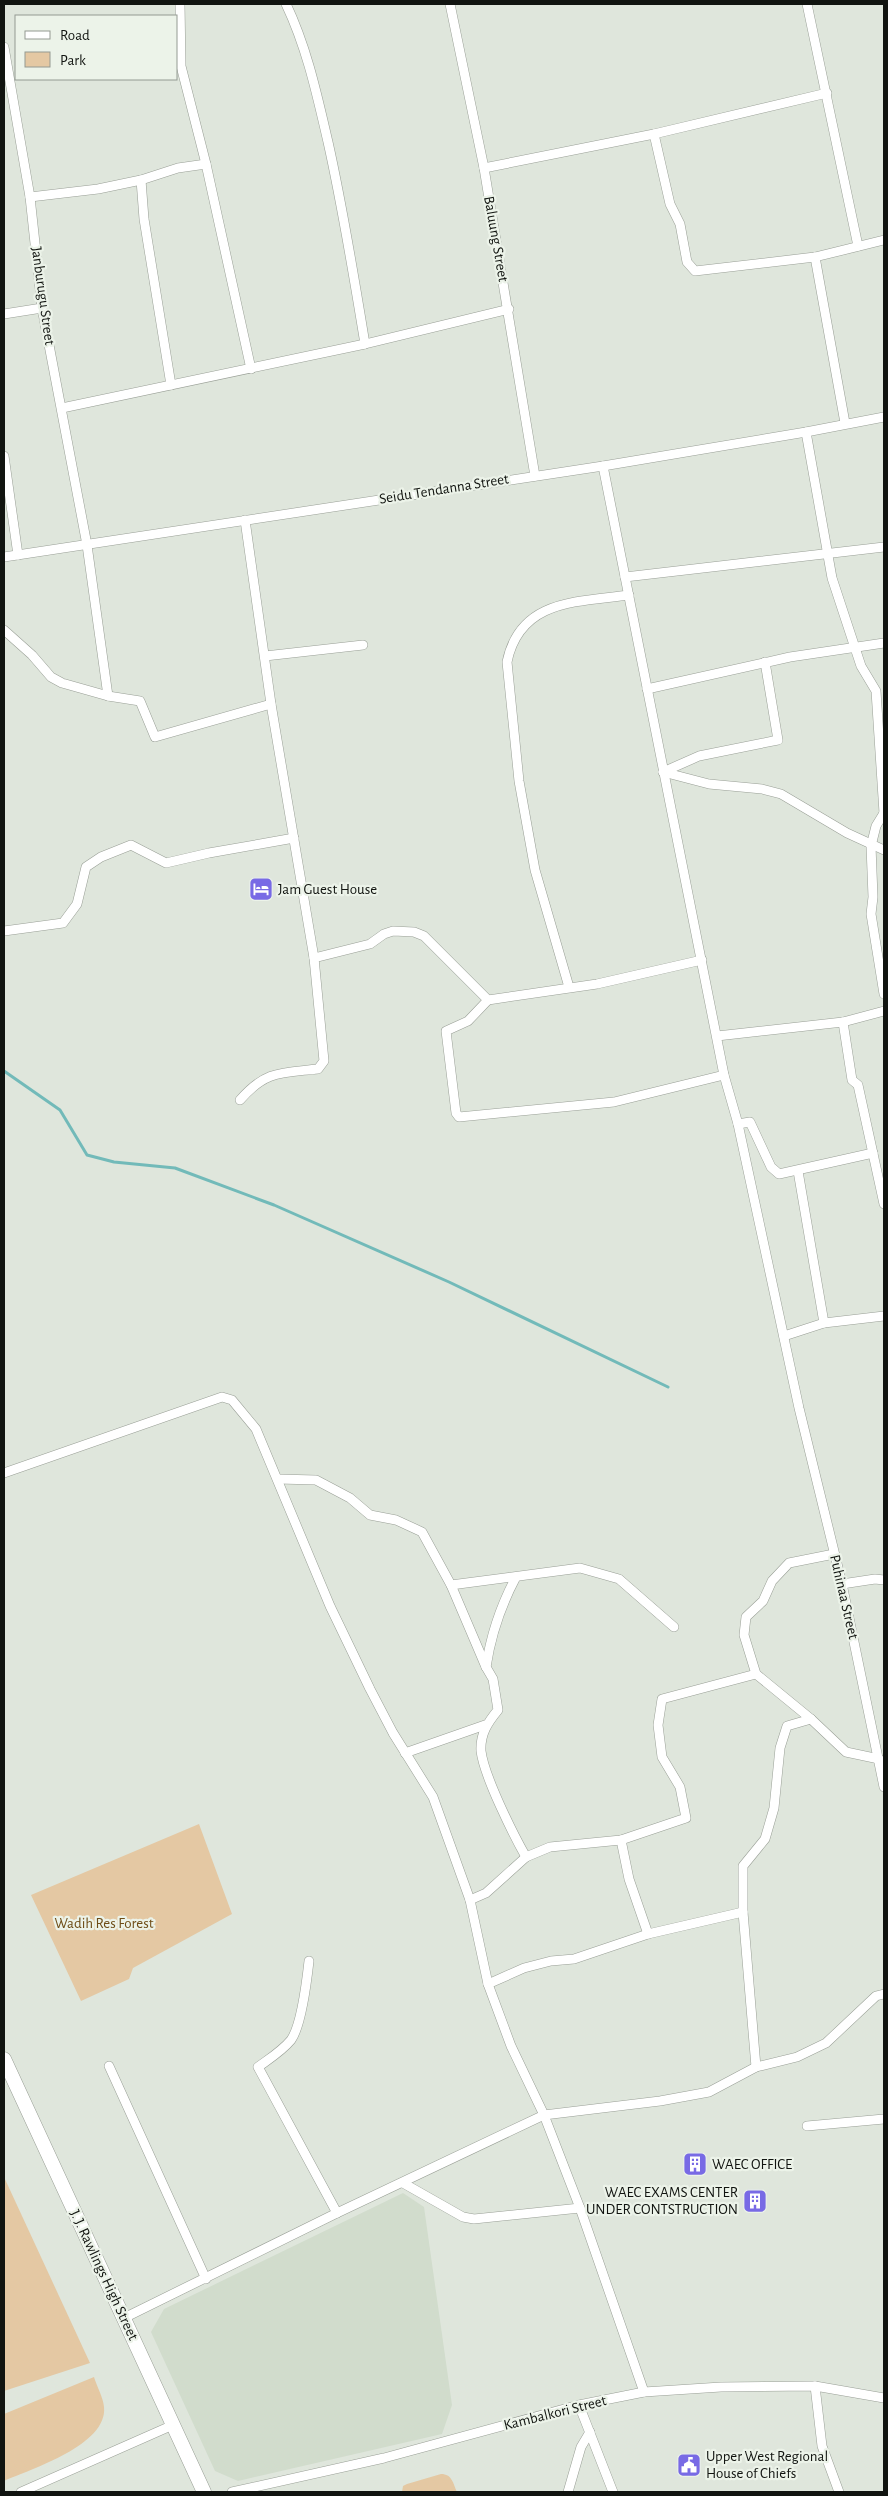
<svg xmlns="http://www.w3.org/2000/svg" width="888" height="2496" font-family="'Alegreya Sans',sans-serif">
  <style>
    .built { fill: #d1dccc }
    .green { fill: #e4c8a3 }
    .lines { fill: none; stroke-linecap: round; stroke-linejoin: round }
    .stream { stroke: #72bab9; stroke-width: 3 }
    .minor-casing { stroke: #999f96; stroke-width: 10 }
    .primary-casing { stroke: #999f96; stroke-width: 15 }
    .minor { stroke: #fff; stroke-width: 9 }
    .primary { stroke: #fff; stroke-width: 14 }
    .labels { text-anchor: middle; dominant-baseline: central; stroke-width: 4.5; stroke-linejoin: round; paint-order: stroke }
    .street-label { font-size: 15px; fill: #111410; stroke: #ecf3e9 }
    .poi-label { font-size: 15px; fill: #111410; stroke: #ecf3e9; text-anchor: start }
    .park-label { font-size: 15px; fill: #6e4d17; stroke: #ecf3e9 }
  </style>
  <rect width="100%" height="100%" fill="#dfe6dc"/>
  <polygon class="built" points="403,2193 424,2207 452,2405 442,2434 238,2481 215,2471 151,2332 164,2309"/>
  <g class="green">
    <polygon points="199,1824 232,1914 133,1968 129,1979 81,2001 31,1895"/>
    <polygon points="4,2177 90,2363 4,2391"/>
    <path d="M94,2377C97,2387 103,2397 104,2407C108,2445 31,2469 4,2481V2414Z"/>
    <path d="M441,2474C452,2474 453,2483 457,2492H402L403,2486L407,2484Z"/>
  </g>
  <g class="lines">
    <polyline class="stream" points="4,1071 60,1110 87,1155 114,1162 175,1168 274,1205 449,1282 668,1387"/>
    <g class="minor-casing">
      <g id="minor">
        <polyline points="180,4 181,66 206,164 251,369"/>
        <path d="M286,4C307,48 317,95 328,142C343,209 354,277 365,344"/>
        <polyline points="450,4 484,168 535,476"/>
        <polyline points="807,4 858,246"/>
        <polyline points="4,47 30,197 42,308 87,545 108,696"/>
        <polyline points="654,134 670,204 680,224 687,262 695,271 815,257 884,240"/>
        <polyline points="484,168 654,134 827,93"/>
        <polyline points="141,180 144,219 171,385"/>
        <polyline points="30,197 98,189 141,180 178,168 206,164"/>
        <polyline points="815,257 845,423"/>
        <polyline points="4,314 42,308"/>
        <polyline points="62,408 365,344 509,309"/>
        <polyline points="806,432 832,578 861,666 876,691 884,813"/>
        <polyline points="4,456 18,555"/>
        <polyline points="603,466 724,1075 738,1124 799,1408 842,1584 884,1787"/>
        <polyline points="4,557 603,466 806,432 884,417"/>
        <polyline points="625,577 884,547"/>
        <polyline points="4,630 32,655 51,677 62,683 108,696 140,701 155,737 271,704"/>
        <polyline points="265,656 363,645"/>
        <polyline points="647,689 790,657 884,643"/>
        <polyline points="663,772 709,784 762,789 781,794 847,833 884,850"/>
        <polyline points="663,772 699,756 778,740 765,662"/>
        <polyline points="884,813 876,826 871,846 873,897 871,914 884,994"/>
        <polyline points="4,931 63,923 77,904 86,867 101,857 131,845 166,863 209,853 294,838"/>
        <polyline points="314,958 370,944 384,934 393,931 414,932 424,936 488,1000 597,984 702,960"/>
        <path d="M569,987L535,870L519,781L507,662C520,599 578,602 629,595"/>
        <polyline points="488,1000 468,1021 446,1031 456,1113 459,1117 614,1102 724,1075"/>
        <polyline points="843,1022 852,1080 858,1085 884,1204"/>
        <polyline points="717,1036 843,1022 884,1011"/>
        <path d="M240,1100C266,1070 282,1073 318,1069L324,1061L314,958L271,704L245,520"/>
        <polyline points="738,1124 750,1122 771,1167 779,1174 873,1153"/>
        <polyline points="824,1323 884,1316"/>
        <polyline points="784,1336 824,1323 798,1171"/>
        <polyline points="4,1473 222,1397 232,1400 256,1429 330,1606 370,1689 393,1733 433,1797 470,1900 488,1984 511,2046 544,2115 580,2208 644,2392"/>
        <path d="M278,1479L316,1480L350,1498L370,1515L396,1520L422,1532L451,1585L486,1667L493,1679L498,1710C488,1722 480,1734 481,1751C484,1776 513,1834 526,1857"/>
        <polyline points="834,1554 789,1563 772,1581 763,1601 746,1617 744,1635 756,1674 811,1719 846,1752 879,1759"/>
        <polyline points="842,1584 875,1579 884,1580"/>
        <polyline points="451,1585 580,1568 619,1579 674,1627"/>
        <path d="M486,1667C491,1634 500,1607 516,1577"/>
        <polyline points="405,1753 485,1725"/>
        <polyline points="621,1840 629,1879 648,1934"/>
        <polyline points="470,1900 486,1893 526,1857 550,1847 621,1840 686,1818 680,1787 662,1757 658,1725 662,1699 756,1674"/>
        <path d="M309,1961C307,1979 301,2026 291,2040C282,2051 269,2059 258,2067L337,2213"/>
        <polyline points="488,1984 524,1968 551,1961 574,1959 648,1934 743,1912"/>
        <polyline points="109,2066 206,2279"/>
        <polyline points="756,2067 743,1912 743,1866 765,1839 774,1808 780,1748 787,1726 811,1719"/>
        <polyline points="807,2126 884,2119"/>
        <polyline points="403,2183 463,2217 474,2219 580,2208"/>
        <polyline points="124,2318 337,2213 544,2115 660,2101 709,2092 756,2067 797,2057 826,2043 876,1996 884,1994"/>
        <polyline points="815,2386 822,2446 839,2492"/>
        <polyline points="579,2405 613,2492"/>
        <polyline points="21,2492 173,2425"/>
        <polyline points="232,2492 384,2458 579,2405 644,2392 721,2387 815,2386 884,2398"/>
        <polyline points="568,2492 581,2447 590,2432"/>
      </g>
    </g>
    <g class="primary-casing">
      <polyline id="primary" points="4,2059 204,2492"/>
    </g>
    <use href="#minor" class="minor"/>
    <use href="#primary" class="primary"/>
  </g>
  <defs>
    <g id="hotel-square" transform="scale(1.25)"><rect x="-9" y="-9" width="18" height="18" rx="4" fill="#786ae5" stroke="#ecf3e9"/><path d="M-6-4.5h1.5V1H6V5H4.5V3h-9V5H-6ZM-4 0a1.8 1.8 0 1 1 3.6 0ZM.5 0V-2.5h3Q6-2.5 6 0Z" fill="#fff"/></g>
    <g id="building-square" transform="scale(1.25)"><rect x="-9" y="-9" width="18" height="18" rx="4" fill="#786ae5" stroke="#ecf3e9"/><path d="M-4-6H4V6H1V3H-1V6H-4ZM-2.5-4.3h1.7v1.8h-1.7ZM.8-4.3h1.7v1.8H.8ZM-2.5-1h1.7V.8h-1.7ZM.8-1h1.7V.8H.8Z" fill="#fff"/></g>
    <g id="civic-square" transform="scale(1.25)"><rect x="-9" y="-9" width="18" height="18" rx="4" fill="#786ae5" stroke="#ecf3e9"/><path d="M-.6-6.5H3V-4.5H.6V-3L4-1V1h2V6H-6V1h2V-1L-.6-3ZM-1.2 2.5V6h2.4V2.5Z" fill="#fff"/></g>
  </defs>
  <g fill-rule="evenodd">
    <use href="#hotel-square" x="261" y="889"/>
    <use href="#building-square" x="695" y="2164"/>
    <use href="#building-square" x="755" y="2201"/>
    <use href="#civic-square" x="689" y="2465"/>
  </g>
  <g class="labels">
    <g class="street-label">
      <text transform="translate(496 239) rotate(80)">Baluung Street</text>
      <text transform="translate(43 296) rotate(82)">Janburugu Street</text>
      <text transform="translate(444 489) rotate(-9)">Seidu Tendanna Street</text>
      <text transform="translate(844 1597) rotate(77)">Puhinaa Street</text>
      <text transform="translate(104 2275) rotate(65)">J. J. Rawlings High Street</text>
      <text transform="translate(555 2413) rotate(-14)">Kambalkori Street</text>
    </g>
    <g class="poi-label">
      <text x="278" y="889">Jam Guest House</text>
      <text x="712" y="2164">WAEC OFFICE</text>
      <text x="738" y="2192" text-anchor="end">WAEC EXAMS CENTER<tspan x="738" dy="17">UNDER CONTSTRUCTION</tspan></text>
      <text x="706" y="2456">Upper West Regional<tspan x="706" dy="17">House of Chiefs</tspan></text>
    </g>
    <g class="park-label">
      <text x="104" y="1923">Wadih Res Forest</text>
    </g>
  </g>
  <rect width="888" height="2496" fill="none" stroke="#111410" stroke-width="10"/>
  <rect x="15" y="15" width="162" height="65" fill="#ecf3e9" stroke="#949a92"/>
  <rect x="25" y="31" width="25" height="8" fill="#ffffff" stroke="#949a92"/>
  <text x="60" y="40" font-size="15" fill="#111410">Road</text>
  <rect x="25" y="52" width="25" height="15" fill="#e4c8a3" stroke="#949a92"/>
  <text x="60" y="65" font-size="15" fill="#111410">Park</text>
</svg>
